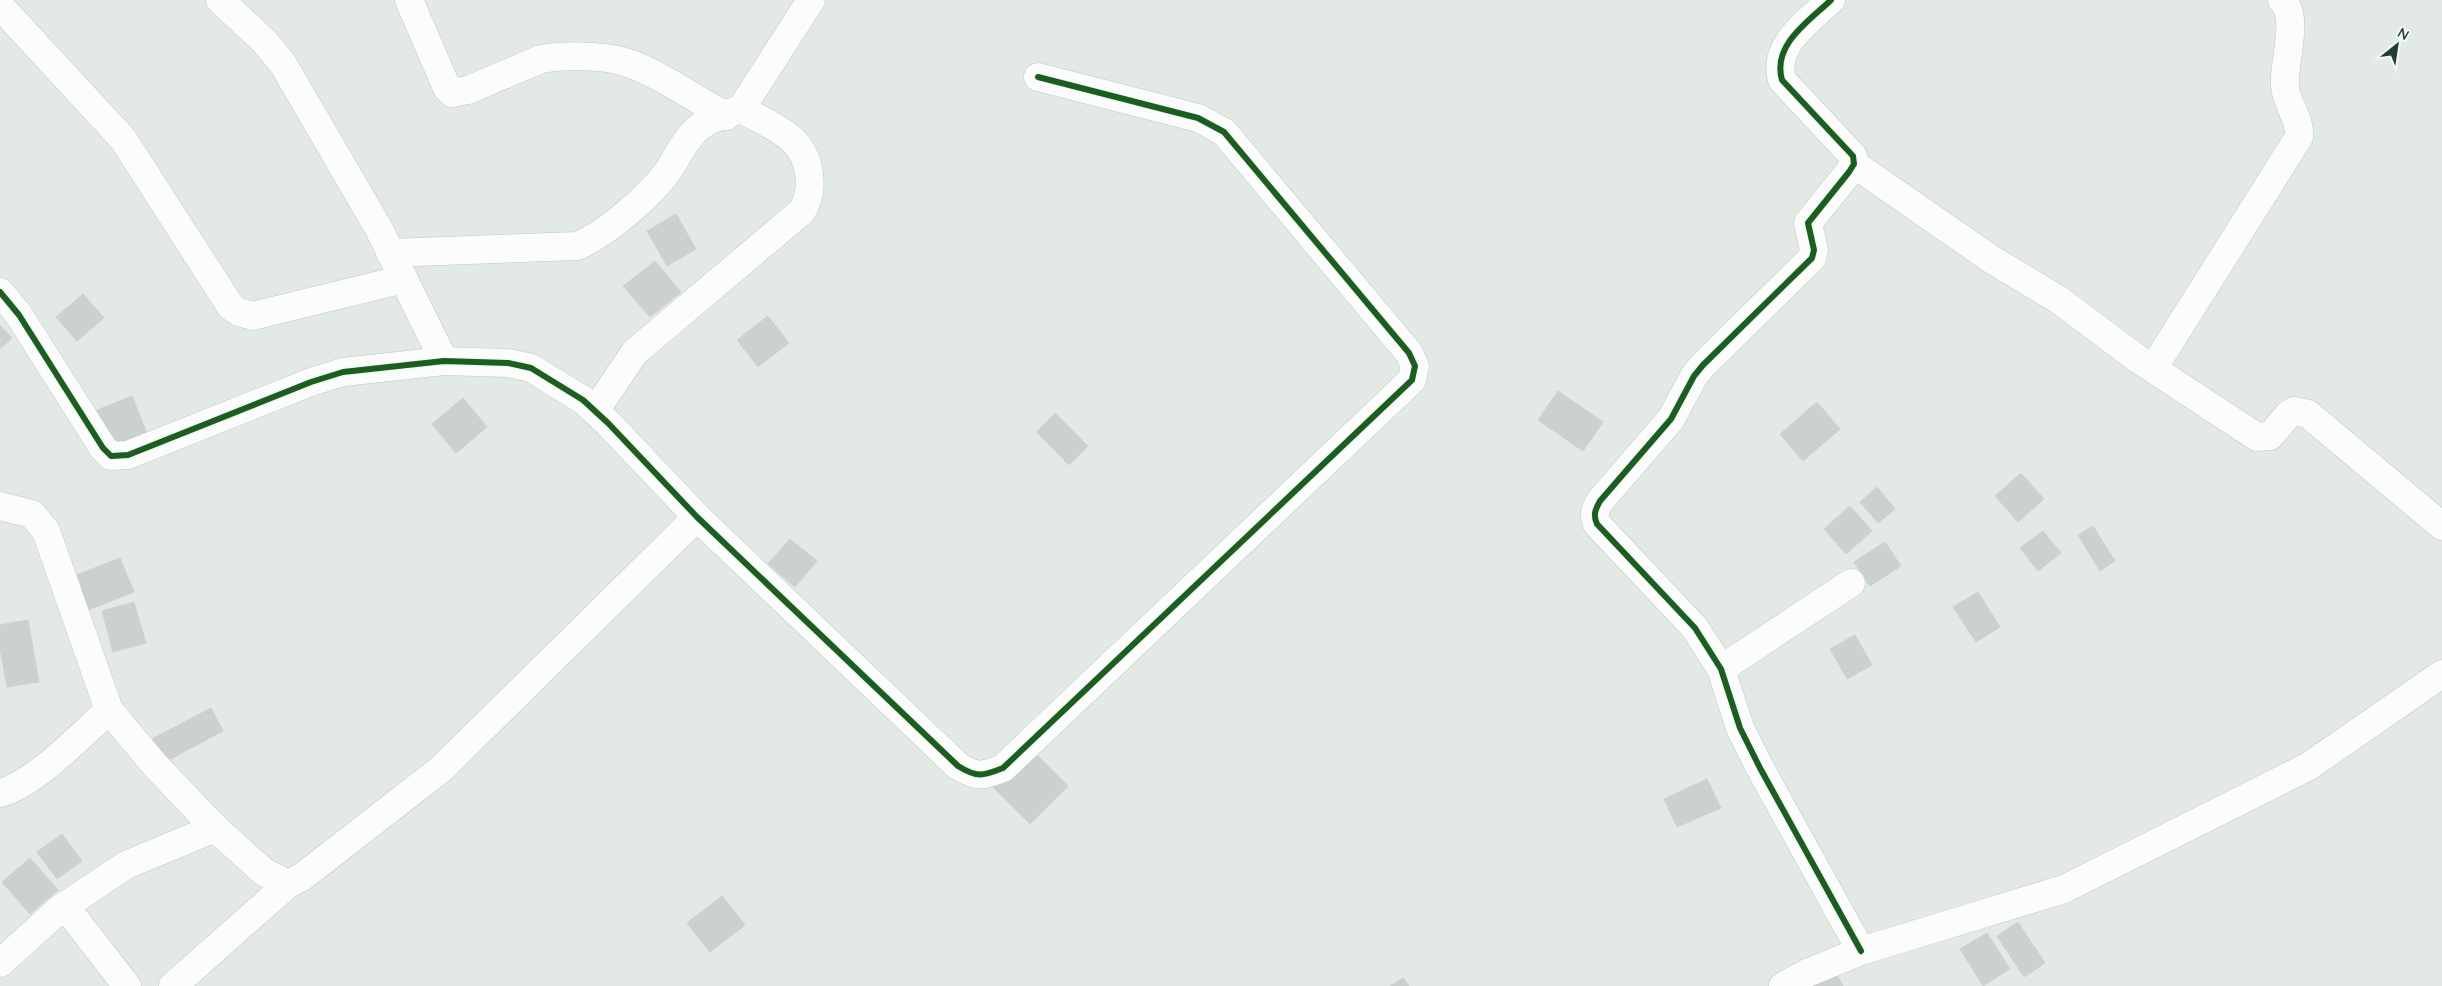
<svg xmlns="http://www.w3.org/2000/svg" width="2442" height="986" font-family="Quicksand,sans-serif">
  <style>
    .building { fill: #cad1ce; stroke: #ccd3cf }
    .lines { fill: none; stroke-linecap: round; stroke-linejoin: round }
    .minor-casing { stroke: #c0c7c3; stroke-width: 29 }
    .minor { stroke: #fbfcfb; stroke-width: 28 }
    .cycleway-casing { stroke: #f1f9f5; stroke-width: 9 }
    .cycleway { stroke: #1b5e20; stroke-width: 6 }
  </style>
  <rect width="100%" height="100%" fill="#e3eae6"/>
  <g class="building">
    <polygon points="676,214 696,249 667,266 647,231"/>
    <polygon points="655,261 681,292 650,317 623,286"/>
    <polygon points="83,294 104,318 77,341 56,317"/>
    <polygon points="768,316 789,343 758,367 737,340"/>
    <polygon points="0,325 12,338 0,349"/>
    <polygon points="1558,391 1603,422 1583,451 1538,420"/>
    <polygon points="132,396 149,439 113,454 95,411"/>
    <polygon points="463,398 487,427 456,453 432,424"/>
    <polygon points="1817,402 1840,429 1803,461 1780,434"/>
    <polygon points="1055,413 1088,446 1069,465 1036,432"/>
    <polygon points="2021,473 2044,499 2018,522 1995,496"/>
    <polygon points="1877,487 1895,509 1878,523 1860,502"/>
    <polygon points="1850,506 1872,531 1846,554 1824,529"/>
    <polygon points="2093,526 2115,561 2100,571 2078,535"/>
    <polygon points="2043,531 2061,553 2038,571 2020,548"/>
    <polygon points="790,539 817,561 795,587 768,564"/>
    <polygon points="1885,542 1901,566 1870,586 1854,562"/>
    <polygon points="120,558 134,592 83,612 69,578"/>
    <polygon points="1978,592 2000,627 1976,642 1953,607"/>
    <polygon points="134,602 146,643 113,652 102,611"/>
    <polygon points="28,620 39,682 7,687 0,648 0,625"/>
    <polygon points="1855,635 1872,665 1847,679 1830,649"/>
    <polygon points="211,708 223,731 165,762 152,739"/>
    <polygon points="1031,749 1068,786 1030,824 993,787"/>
    <polygon points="1707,779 1721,808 1677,827 1664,799"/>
    <polygon points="62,834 82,861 57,879 37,852"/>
    <polygon points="30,858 58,890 30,914 2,882"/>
    <polygon points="722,896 745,925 710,952 687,923"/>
    <polygon points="2018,922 2045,963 2024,977 1997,936"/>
    <polygon points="1987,933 2010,969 1983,986 1960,949"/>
    <polygon points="1836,973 1843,986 1812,986"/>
    <polygon points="1403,978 1409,986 1390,986"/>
  </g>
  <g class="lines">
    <g class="minor-casing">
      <g id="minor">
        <polyline points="220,0 264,41 283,64 379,229 444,361"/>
        <path d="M409,0L447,88L452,93L468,90L541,59C562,55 604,55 625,62C655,71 697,100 726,116"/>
        <path d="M1831,0C1808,22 1772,45 1782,80L1853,156L1854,164L1849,172L1808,223L1814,250L1812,258L1703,365L1694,376L1671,419L1600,501C1595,510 1593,515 1597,524L1695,628L1721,669L1740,728L1760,768L1861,951"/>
        <polyline points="0,6 123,139 231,307 239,312 253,316 404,279"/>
        <polyline points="1854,164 1991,259 2059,300 2138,359 2257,437 2270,436 2288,415 2294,411 2308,414 2442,526"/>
        <path d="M390,253L577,246C606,234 650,196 668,171C679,155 686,136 702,125C712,117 729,114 741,109"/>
        <path d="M0,292L19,315L103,448L111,456L128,455L311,382L343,372L444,361L508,363L531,368L583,400L608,423L697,517L958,766C977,778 983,776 1003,768L1412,380L1415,366L1409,353L1224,132L1198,118L1038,77"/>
        <path d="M2154,367L2299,137C2301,119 2286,104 2285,86C2283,62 2300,18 2282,0"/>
        <path d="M595,411L635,352L802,211C809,199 811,189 809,174C805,136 771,126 741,109L811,0"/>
        <polyline points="0,506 32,514 46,531 109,710 154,764 215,828 264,872 288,884 302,877 441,769 697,517"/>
        <polyline points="1721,669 1851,583"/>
        <path d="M0,793C35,784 81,735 109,710"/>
        <polyline points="60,909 126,865 215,828"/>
        <polyline points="0,963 60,909 68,910 127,986"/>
        <polyline points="173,986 288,884"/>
        <polyline points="1783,986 1807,973 1861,951 2064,889 2309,766 2442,674"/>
      </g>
    </g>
    <use href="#minor" class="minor"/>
    <g class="cycleway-casing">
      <g id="cycleway">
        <path d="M1831,0C1808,22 1772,45 1782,80L1853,156L1854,164L1849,172L1808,223L1814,250L1812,258L1703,365L1694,376L1671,419L1600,501C1595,510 1593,515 1597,524L1695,628L1721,669L1740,728L1760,768L1861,951"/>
        <path d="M0,292L19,315L103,448L111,456L128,455L311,382L343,372L444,361L508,363L531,368L583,400L608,423L697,517L958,766C977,778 983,776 1003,768L1412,380L1415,366L1409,353L1224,132L1198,118L1038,77"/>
      </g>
    </g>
    <use href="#cycleway" class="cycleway"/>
  </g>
  <g transform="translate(2397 45) rotate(30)" stroke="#f1f9f5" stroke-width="4" paint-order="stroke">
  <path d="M0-4L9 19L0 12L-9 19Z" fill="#1f3f34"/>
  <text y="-8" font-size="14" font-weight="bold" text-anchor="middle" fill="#1f3f34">N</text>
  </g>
</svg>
